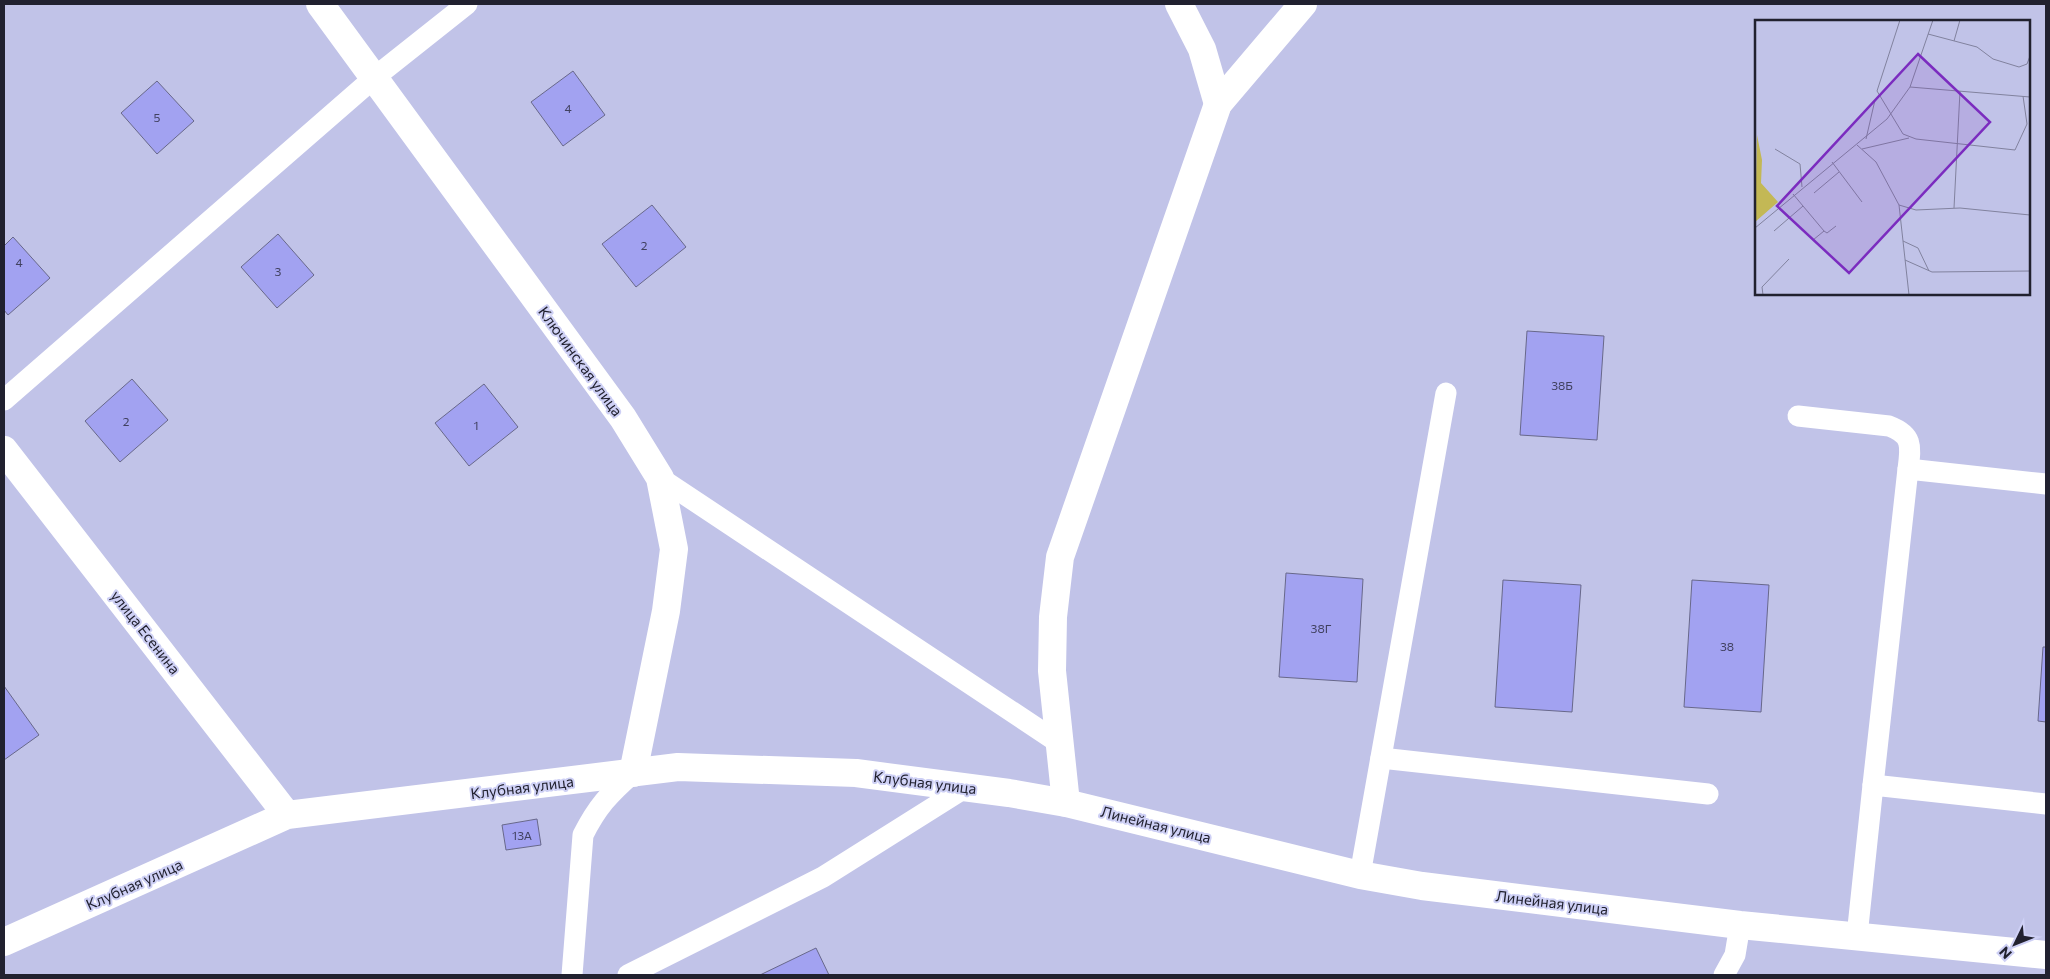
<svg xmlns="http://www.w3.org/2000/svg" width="2050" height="979" font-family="Commissioner,sans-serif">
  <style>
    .building { fill: #a2a2f1; stroke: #68688a }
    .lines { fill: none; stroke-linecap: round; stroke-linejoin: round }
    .service { stroke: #fff; stroke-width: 21 }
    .minor { stroke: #fff; stroke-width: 28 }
    .labels { text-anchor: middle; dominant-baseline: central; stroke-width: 4; stroke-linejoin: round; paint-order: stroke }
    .number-label { font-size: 12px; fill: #414160 }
    .street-label { font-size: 15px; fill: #21212f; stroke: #ced0f5 }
    .inset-road { fill: none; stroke: #81829e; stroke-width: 1 }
    .view { fill: #7b2cbf; fill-opacity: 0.15; stroke: #7b2cbf; stroke-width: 2.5 }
    .inset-edge { fill: none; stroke: #21212f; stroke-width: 2.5 }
  </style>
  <rect width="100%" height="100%" fill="#c1c3e8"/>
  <g class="building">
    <polygon points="573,71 605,115 563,146 531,102"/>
    <polygon points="157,81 194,121 157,154 121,113"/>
    <polygon points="652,205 686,247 636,287 602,244"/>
    <polygon points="278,234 314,275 277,308 241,267"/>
    <polygon points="13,237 50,278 8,315 4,310 4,246"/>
    <polygon points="1527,331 1604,336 1597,440 1520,435"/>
    <polygon points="132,379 168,420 120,462 85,421"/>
    <polygon points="484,384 518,427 469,466 435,423"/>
    <polygon points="1286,573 1363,579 1357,682 1279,677"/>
    <polygon points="1503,580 1581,585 1572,712 1495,707"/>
    <polygon points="1692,580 1769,585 1761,712 1684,707"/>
    <polygon points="2043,647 2046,647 2046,722 2038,721"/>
    <polygon points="4,686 39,735 4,760"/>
    <polygon points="537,819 541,845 506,850 502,825"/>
    <polygon points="816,948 829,975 760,975"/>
  </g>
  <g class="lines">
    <g class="service">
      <polyline points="4,400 375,77 467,4"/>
      <path d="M1798,416L1889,426C1913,435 1911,446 1908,469"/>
      <polyline points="660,478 1059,743"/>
      <polyline points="1381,758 1708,794"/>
      <polyline points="1873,785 1908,469 2046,484"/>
      <polyline points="1360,875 1446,393"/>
      <polyline points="1857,936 1873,785 2046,804"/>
      <path d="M572,975L583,835C597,807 609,794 633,773"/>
      <polyline points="628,975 823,877 966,787"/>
      <polyline points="1724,975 1735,955 1740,925"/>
    </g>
    <g class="minor">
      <polyline points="320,4 623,418 660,478 674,549 666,611 633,773"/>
      <polyline points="1179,4 1202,49 1218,104"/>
      <polyline points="4,450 287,815"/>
      <polyline points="1066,803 1052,671 1053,617 1060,557 1218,104 1303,4"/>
      <polyline points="4,942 287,815 678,767 856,773 1009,793 1066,803 1360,875 1422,886 1740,925 2046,955"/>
    </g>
  </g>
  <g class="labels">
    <g class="number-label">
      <text x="568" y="108">4</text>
      <text x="157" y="117">5</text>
      <text x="644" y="245">2</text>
      <text x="19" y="262">4</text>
      <text x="278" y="271">3</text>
      <text x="1562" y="385">38Б</text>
      <text x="126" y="421">2</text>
      <text x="476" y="425">1</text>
      <text x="1321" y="628">38Г</text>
      <text x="1727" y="646">38</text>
      <text x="522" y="835">13А</text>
    </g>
    <g class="street-label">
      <text transform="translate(581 361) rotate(54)">Ключинская улица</text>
      <text transform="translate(146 632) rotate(52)">улица Есенина</text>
      <text transform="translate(925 782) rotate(7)">Клубная улица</text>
      <text transform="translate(522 787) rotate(-7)">Клубная улица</text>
      <text transform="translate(1156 824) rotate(14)">Линейная улица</text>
      <text transform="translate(134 884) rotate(-24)">Клубная улица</text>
      <text transform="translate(1552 902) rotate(7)">Линейная улица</text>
    </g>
  </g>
  <g transform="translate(1755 20)">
    <rect width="275" height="275" fill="#c1c3e8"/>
    <path d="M2,115L7,140L6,163L23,182L0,202Z" fill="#c3b855"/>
    <path class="inset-road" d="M145,0L122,71L148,114L161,119L260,130L272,104L268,76M173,14L222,27L238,39L264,47L272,44L275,36M199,21L205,0M155,67L275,77M111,119L120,80M102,125L121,142L144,185L154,275M20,129L45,144L47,167M107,129L154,118M77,142L107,182M59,173L84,152M144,185L161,190L205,188L275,195M48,186L69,211L58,220M199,188L205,71M0,208L132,99L155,67L178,0M19,211L48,186L38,174M69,211L72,213L81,206M148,221L163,228L174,251M150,240L177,252L275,251M8,275L7,267L34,239"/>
    <path class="view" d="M163,34L235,102L94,253L22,186Z"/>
    <rect width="275" height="275" class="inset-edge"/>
  </g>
  <rect width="2050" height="979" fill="none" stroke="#21212f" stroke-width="10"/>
  <g transform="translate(2015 944) rotate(227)" stroke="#ced0f5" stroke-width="4" paint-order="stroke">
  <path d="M0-4L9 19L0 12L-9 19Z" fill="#21212f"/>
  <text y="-8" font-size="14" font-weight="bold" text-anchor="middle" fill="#21212f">N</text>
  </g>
</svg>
